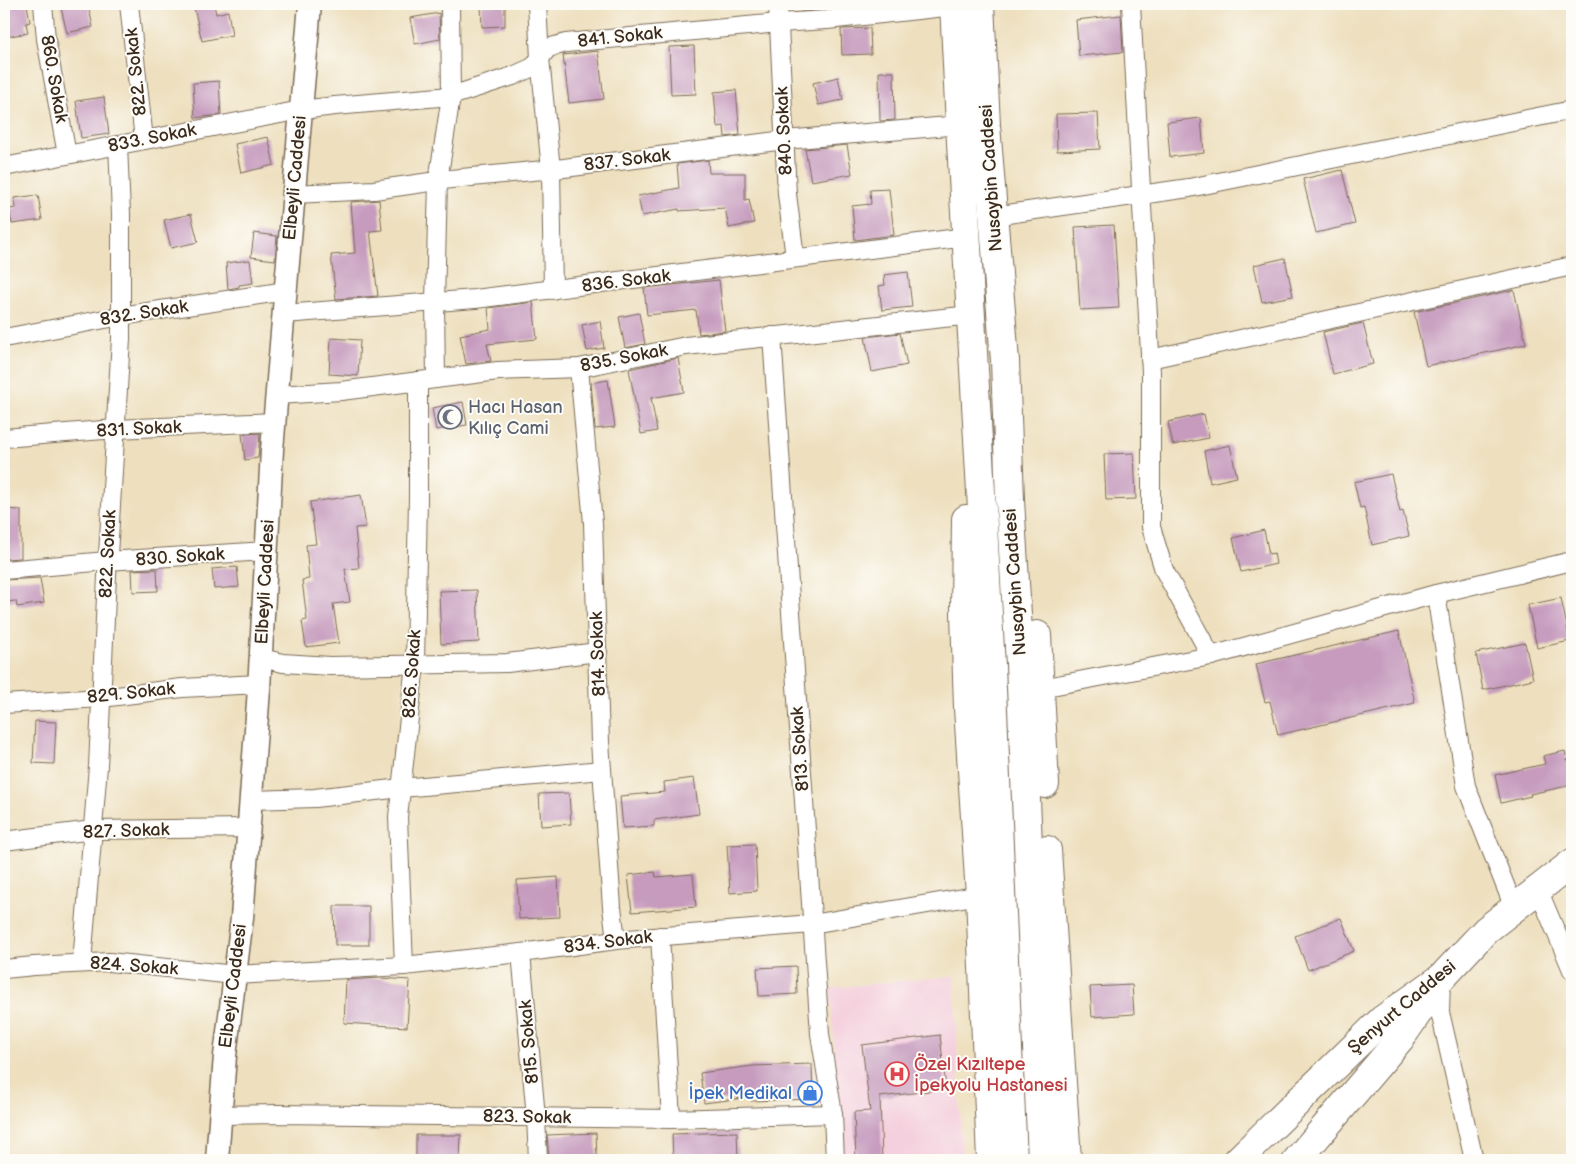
<svg xmlns="http://www.w3.org/2000/svg" width="1576" height="1164" font-family="'Balsamiq Sans',sans-serif">
  <style>
    .built { fill: #f4cfdd }
    .building { fill: #c69bbe }
    .lines { fill: none; stroke-linecap: round; stroke-linejoin: round }
    .minor-casing { stroke: #7a6a56; stroke-width: 20 }
    .tertiary-casing { stroke: #7a6a56; stroke-width: 25 }
    .primary-casing { stroke: #7a6a56; stroke-width: 30 }
    .trunk-casing { stroke: #7a6a56; stroke-width: 30 }
    .minor { stroke: #fff; stroke-width: 18 }
    .tertiary { stroke: #fff; stroke-width: 22 }
    .primary { stroke: #fff; stroke-width: 28 }
    .trunk { stroke: #fff; stroke-width: 28 }
    .labels { text-anchor: middle; dominant-baseline: central; stroke-width: 4; stroke-linejoin: round; paint-order: stroke }
    .street-label { font-size: 18px; fill: #3b2a1e; stroke: #fdfcf7 }
    .worship-label { font-size: 18px; fill: #5b616d; stroke: #fdfcf7; text-anchor: start }
    .health-label { font-size: 18px; fill: #be3a42; stroke: #fdfcf7; text-anchor: start }
    .shop-label { font-size: 18px; fill: #366cbe; stroke: #fdfcf7; text-anchor: end }
  </style>
  <rect width="100%" height="100%" fill="#fdfcf7"/>
  <filter id="ink" filterUnits="userSpaceOnUse"><feTurbulence type="fractalNoise" baseFrequency=".02" numOctaves="2"/><feDisplacementMap in="SourceGraphic" scale="10" xChannelSelector="R" yChannelSelector="G"/><feConvolveMatrix kernelMatrix="1 2 1 2 8 2 1 2 1" color-interpolation-filters="sRGB"/></filter>
  <filter id="wash" filterUnits="userSpaceOnUse"><feTurbulence type="fractalNoise" baseFrequency=".0096" numOctaves="4" result="noise"/><feDisplacementMap in="SourceGraphic" scale="20" xChannelSelector="R" yChannelSelector="G"/><feGaussianBlur stdDeviation="1.12" result="paint"/><feColorMatrix in="noise" values="0 0 0 0 0 0 0 0 0 0 0 0 0 0 0 0 0 1.4 0 .05"/><feComposite in="paint" operator="in"/></filter>
  <g filter="url(#wash)">
    <rect width="100%" height="100%" fill="#eee0bf"/>
    <polygon class="built" points="954,976 962,1160 841,1160 830,988"/>
    <g id="blocks">
      <g class="building">
        <polygon points="4,4 27,4 30,22 26,23 28,33 4,37"/>
        <polygon points="60,4 88,4 93,27 67,33"/>
        <polygon points="193,4 214,4 216,14 228,11 232,35 202,41"/>
        <polygon points="800,4 838,4 838,8 801,11"/>
        <polygon points="481,5 505,5 505,26 482,27"/>
        <polygon points="439,13 440,39 415,44 410,18"/>
        <polygon points="1121,15 1123,52 1079,56 1076,20"/>
        <polygon points="870,28 871,54 842,55 841,29"/>
        <polygon points="694,46 696,94 671,95 669,47"/>
        <polygon points="598,51 604,99 569,103 563,55"/>
        <polygon points="879,72 894,72 895,120 880,121"/>
        <polygon points="838,77 843,100 818,105 813,83"/>
        <polygon points="219,81 221,115 195,118 193,83"/>
        <polygon points="736,90 740,135 725,137 724,126 717,127 714,92"/>
        <polygon points="104,97 109,134 81,138 76,101"/>
        <polygon points="1098,113 1100,149 1057,151 1056,114"/>
        <polygon points="1201,118 1204,153 1170,157 1167,122"/>
        <polygon points="268,137 274,165 241,173 235,144"/>
        <polygon points="847,145 852,174 811,181 805,149"/>
        <polygon points="708,160 709,173 745,173 745,200 749,199 754,223 729,228 725,208 679,211 679,209 642,216 638,196 679,188 677,164"/>
        <polygon points="1342,170 1355,224 1316,233 1303,179"/>
        <polygon points="889,189 894,235 855,240 852,206 871,204 870,190"/>
        <polygon points="38,195 42,220 12,224 9,209 16,208 14,198"/>
        <polygon points="379,200 382,230 370,231 378,296 336,299 331,255 355,253 351,202"/>
        <polygon points="191,214 198,242 171,248 164,220"/>
        <polygon points="1114,225 1119,308 1080,310 1075,227"/>
        <polygon points="254,233 277,236 275,260 251,257"/>
        <polygon points="1285,258 1293,296 1262,302 1254,265"/>
        <polygon points="250,260 253,283 239,285 239,287 228,289 226,263"/>
        <polygon points="908,272 912,307 882,310 879,286 885,285 884,275"/>
        <polygon points="719,280 725,331 699,334 696,310 647,315 644,288"/>
        <polygon points="1514,290 1526,344 1426,366 1414,312"/>
        <polygon points="533,302 537,339 487,344 491,361 466,364 460,335 490,329 488,308"/>
        <polygon points="639,313 645,344 625,348 619,317"/>
        <polygon points="600,321 604,348 587,351 582,325"/>
        <polygon points="1363,323 1373,364 1333,374 1323,332"/>
        <polygon points="900,333 907,365 872,372 865,337"/>
        <polygon points="331,338 360,340 358,376 329,374"/>
        <polygon points="678,358 684,392 651,398 657,431 641,434 629,369"/>
        <polygon points="608,380 615,427 595,429 591,383"/>
        <polygon points="463,402 467,425 436,430 432,408"/>
        <polygon points="1204,414 1209,438 1173,445 1168,422"/>
        <polygon points="260,433 258,458 245,460 242,434"/>
        <polygon points="1230,445 1237,477 1210,483 1204,451"/>
        <polygon points="1134,453 1136,499 1106,500 1104,454"/>
        <polygon points="1391,474 1400,512 1403,511 1409,536 1372,545 1364,507 1360,508 1354,482"/>
        <polygon points="361,495 366,527 355,528 359,568 345,569 350,602 333,604 339,643 306,647 302,621 307,620 302,580 309,579 306,545 316,544 310,502"/>
        <polygon points="4,509 21,510 21,558 4,559"/>
        <polygon points="1264,530 1269,554 1274,553 1276,564 1241,572 1233,538"/>
        <polygon points="237,567 239,587 214,589 212,569"/>
        <polygon points="157,569 158,591 133,592 132,570"/>
        <polygon points="40,578 44,603 17,607 16,601 4,602 4,580"/>
        <polygon points="477,590 479,642 441,644 439,591"/>
        <polygon points="1561,598 1570,641 1537,648 1528,605"/>
        <polygon points="1399,631 1415,703 1278,735 1270,701 1265,702 1256,664"/>
        <polygon points="1525,643 1533,679 1483,690 1476,653"/>
        <polygon points="35,721 56,722 54,764 33,763"/>
        <polygon points="1565,751 1567,760 1572,759 1572,785 1530,794 1531,796 1501,803 1495,775 1545,764 1543,756"/>
        <polygon points="694,778 699,814 654,820 654,826 623,828 620,796 665,792 664,782"/>
        <polygon points="569,793 571,824 541,826 539,794"/>
        <polygon points="755,844 757,891 730,893 727,845"/>
        <polygon points="655,872 656,877 693,874 696,907 632,912 628,875"/>
        <polygon points="558,877 560,917 519,919 517,880"/>
        <polygon points="334,906 369,906 369,945 335,945"/>
        <polygon points="1341,918 1354,951 1308,970 1295,936"/>
        <polygon points="796,966 797,994 759,996 757,968"/>
        <polygon points="380,978 410,980 407,1027 344,1023 346,980"/>
        <polygon points="1132,985 1134,1014 1092,1017 1090,987"/>
        <polygon points="940,1035 946,1089 880,1097 882,1160 856,1160 854,1112 870,1111 862,1045"/>
        <polygon points="812,1064 813,1099 751,1101 751,1097 704,1103 700,1073 752,1066"/>
        <polygon points="737,1132 738,1160 673,1160 672,1134"/>
        <polygon points="596,1133 597,1160 549,1160 547,1135"/>
        <polygon points="416,1135 461,1135 460,1160 416,1160"/>
      </g>
    </g>
  </g>
  <g filter="url(#ink)">
    <use href="#blocks" fill-opacity="0" stroke="#7a6a56" stroke-width="1"/>
    <g class="lines">
      <g class="minor-casing">
        <g id="minor">
          <polyline points="43,4 46,39 67,155"/>
          <polyline points="129,4 144,140"/>
          <polyline points="537,4 540,58 551,170 553,290"/>
          <polyline points="778,4 787,194 795,258"/>
          <polyline points="1131,4 1151,372 1151,527 1164,570 1211,656"/>
          <polyline points="4,167 301,110 335,106 451,96 513,76 533,67 548,48 566,43 779,23 827,20 954,6"/>
          <polyline points="294,194 374,190 451,179 564,168 785,140 960,125"/>
          <polyline points="994,216 1189,188 1572,110"/>
          <polyline points="284,314 475,299 966,237"/>
          <polyline points="772,336 820,1034 833,1114 835,1160"/>
          <polyline points="4,338 121,316 286,291"/>
          <polyline points="1150,359 1572,266"/>
          <polyline points="579,368 593,523 600,742 612,907 616,940"/>
          <polyline points="436,379 435,302 438,181 451,96 450,4"/>
          <polyline points="277,395 341,391 498,371 579,368 686,346 971,315"/>
          <polyline points="4,438 116,429 274,422"/>
          <polyline points="4,570 107,561 266,551"/>
          <polyline points="1436,594 1466,786 1514,908"/>
          <polyline points="261,658 283,663 330,666 507,663 598,652"/>
          <polyline points="1041,688 1211,656 1436,594 1572,561"/>
          <polyline points="4,704 101,698 182,688 259,684"/>
          <polyline points="251,800 315,798 401,788 602,770"/>
          <polyline points="4,841 93,830 248,828"/>
          <polyline points="1538,889 1572,970"/>
          <polyline points="660,936 671,1119"/>
          <polyline points="521,953 536,1117 538,1160"/>
          <polyline points="82,963 98,766 108,555 121,339 121,214 118,145"/>
          <polyline points="404,966 398,817 415,664 418,498 418,381"/>
          <polyline points="4,969 34,966 109,962 235,975 404,966 521,953 616,940 812,924 980,895"/>
          <polyline points="1441,982 1440,1012 1474,1160"/>
          <polyline points="221,1115 278,1114 671,1119 833,1114"/>
        </g>
      </g>
      <g class="tertiary-casing">
        <polyline id="tertiary" points="217,1160 225,1056 242,918 259,689 272,450 310,4"/>
      </g>
      <g class="primary-casing">
        <polyline id="primary" points="1441,978 1486,930 1572,863"/>
      </g>
      <g class="trunk-casing">
        <g id="trunk">
          <polyline points="954,4 960,125 991,666 1013,1160"/>
          <polyline points="980,4 986,125 1005,361 1010,500 1020,664 1042,1160"/>
          <polyline points="966,519 965,613 968,708 980,895 991,1160"/>
          <polyline points="1037,635 1045,784"/>
          <polyline points="1047,850 1067,1160"/>
          <polyline points="1238,1160 1382,1020 1441,978"/>
          <polyline points="1297,1160 1400,1039 1432,992"/>
        </g>
      </g>
      <use href="#minor" class="minor"/>
      <use href="#tertiary" class="tertiary"/>
      <use href="#primary" class="primary"/>
      <use href="#trunk" class="trunk"/>
    </g>
  </g>
  <defs>
    <g id="mosque-ring" transform="scale(1.25)"><circle r="9.5" fill="#fdfcf7" stroke="#6b7280" stroke-width="1.5"/><path d="M3.5-4.9A6 6 0 1 0 3.5 4.9A5 5 0 1 1 3.5-4.9Z" fill="#6b7280"/></g>
    <g id="hospital-ring" transform="scale(1.25)"><circle r="9.5" fill="#fdfcf7" stroke="#e0444e" stroke-width="1.5"/><path d="M-5-5h3v3.5h4V-5h3V5h-3V1.5h-4V5h-3Z" fill="#e0444e"/></g>
    <g id="shop-ring" transform="scale(1.25)"><circle r="9.5" fill="#fdfcf7" stroke="#3f7fe0" stroke-width="1.5"/><path d="M-5-2.5h2.3a2.7 3.5 0 0 1 5.4 0H5L5.5 6h-11ZM-1.5-2.5h3a1.5 2.3 0 0 0-3 0Z" fill="#3f7fe0"/></g>
  </defs>
  <g fill-rule="evenodd">
    <use href="#mosque-ring" x="450" y="417"/>
    <use href="#hospital-ring" x="897" y="1074"/>
    <use href="#shop-ring" x="810" y="1093"/>
  </g>
  <g class="labels">
    <g class="street-label">
      <text transform="translate(620 37) rotate(-6)">841. Sokak</text>
      <text transform="translate(136 72) rotate(-96)">822. Sokak</text>
      <text transform="translate(54 79) rotate(80)">860. Sokak</text>
      <text transform="translate(784 131) rotate(-93)">840. Sokak</text>
      <text transform="translate(152 138) rotate(-11)">833. Sokak</text>
      <text transform="translate(627 160) rotate(-7)">837. Sokak</text>
      <text transform="translate(295 178) rotate(-85)">Elbeyli Caddesi</text>
      <text transform="translate(991 178) rotate(-94)">Nusaybin Caddesi</text>
      <text transform="translate(626 281) rotate(-7)">836. Sokak</text>
      <text transform="translate(144 313) rotate(-9)">832. Sokak</text>
      <text transform="translate(624 358) rotate(-11)">835. Sokak</text>
      <text transform="translate(139 429) rotate(-3)">831. Sokak</text>
      <text transform="translate(108 554) rotate(-87)">822. Sokak</text>
      <text transform="translate(180 557) rotate(-4)">830. Sokak</text>
      <text transform="translate(265 582) rotate(-87)">Elbeyli Caddesi</text>
      <text transform="translate(1015 582) rotate(-94)">Nusaybin Caddesi</text>
      <text transform="translate(598 654) rotate(-92)">814. Sokak</text>
      <text transform="translate(412 674) rotate(-86)">826. Sokak</text>
      <text transform="translate(131 693) rotate(-6)">829. Sokak</text>
      <text transform="translate(800 749) rotate(-94)">813. Sokak</text>
      <text transform="translate(126 831) rotate(-2)">827. Sokak</text>
      <text transform="translate(608 942) rotate(-7)">834. Sokak</text>
      <text transform="translate(134 966) rotate(4)">824. Sokak</text>
      <text transform="translate(233 986) rotate(-83)">Elbeyli Caddesi</text>
      <text transform="translate(1402 1007) rotate(-40)">Şenyurt Caddesi</text>
      <text transform="translate(529 1042) rotate(-95)">815. Sokak</text>
      <text transform="translate(527 1117) rotate(1)">823. Sokak</text>
    </g>
    <g class="worship-label">
      <text x="468" y="407">Hacı Hasan<tspan x="468" dy="21">Kılıç Cami</tspan></text>
    </g>
    <g class="health-label">
      <text x="914" y="1064">Özel Kızıltepe<tspan x="914" dy="21">İpekyolu Hastanesi</tspan></text>
    </g>
    <g class="shop-label">
      <text x="792" y="1093">İpek Medikal</text>
    </g>
  </g>
  <rect width="1576" height="1164" fill="none" stroke="#fdfcf7" stroke-width="20"/>
</svg>
